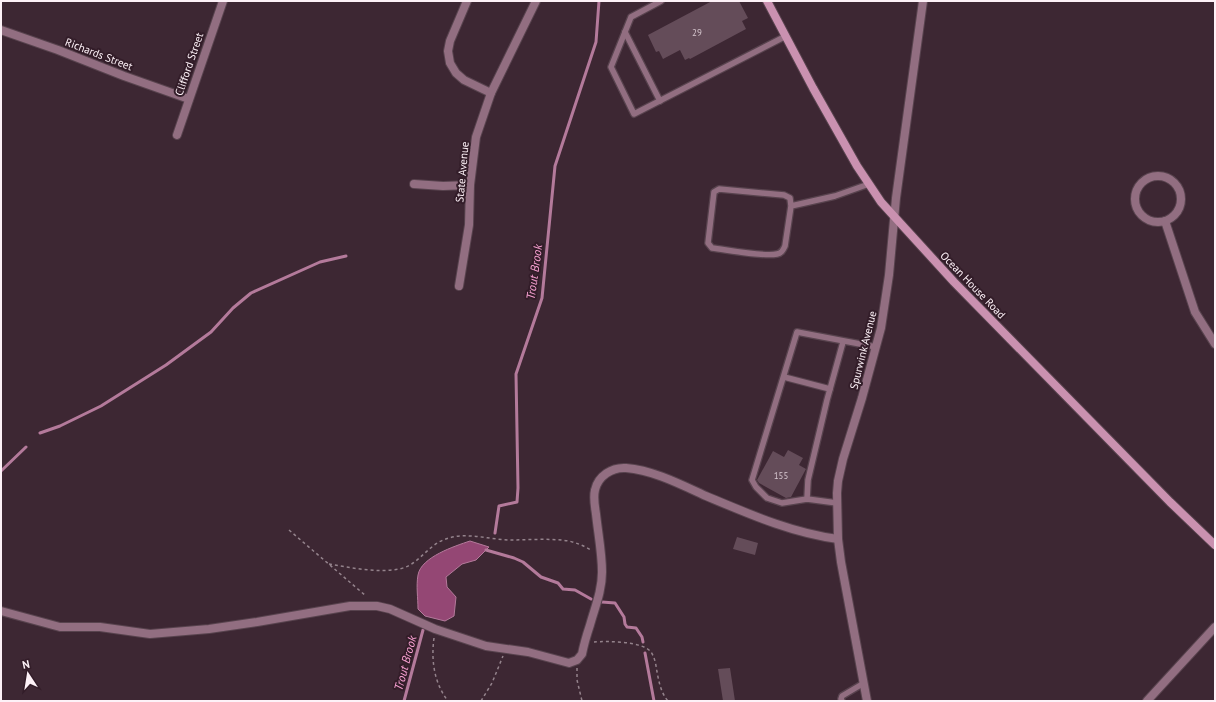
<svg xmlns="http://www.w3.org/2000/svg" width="1216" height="702" font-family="'PT Sans',sans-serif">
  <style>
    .water { fill: #944774; stroke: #b47a9b }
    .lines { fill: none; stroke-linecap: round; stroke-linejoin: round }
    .stream { stroke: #b47a9b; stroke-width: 3 }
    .building { fill: #644c59 }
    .service-casing { stroke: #58434e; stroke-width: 8 }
    .minor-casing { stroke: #58434e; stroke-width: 10 }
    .secondary-casing { stroke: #58434e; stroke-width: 10 }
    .path { stroke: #94838c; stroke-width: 1.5; stroke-dasharray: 3 3; stroke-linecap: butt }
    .service { stroke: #926e81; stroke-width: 5.5 }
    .minor { stroke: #926e81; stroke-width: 8 }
    .secondary { stroke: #ca91b0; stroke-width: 8 }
    .labels { text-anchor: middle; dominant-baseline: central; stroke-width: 4; stroke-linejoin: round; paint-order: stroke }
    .number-label { font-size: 9px; fill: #d7c8d0 }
    .street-label { font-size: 11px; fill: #fdf1f7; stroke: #331d29 }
    .water-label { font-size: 12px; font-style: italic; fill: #f8a1d2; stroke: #331d29 }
  </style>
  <rect width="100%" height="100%" fill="#3d2733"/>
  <path class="water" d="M470,541L489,547L476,560L462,564L446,577L447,587L456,597L454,616L445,621L425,616L418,609C418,598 416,586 418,575C421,557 455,546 470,541Z"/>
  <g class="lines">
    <g class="stream">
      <polyline points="40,433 60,426 101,406 166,365 211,332 233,308 251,293 320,262 346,256"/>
      <polyline points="1,471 26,447"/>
      <polyline points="495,533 499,506 517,502 518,488 516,374 542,298 555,166 596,42 599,1"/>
      <polyline points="486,550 514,558 523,562 541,577 558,583 563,589 575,590 591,599"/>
      <polyline points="602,602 615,603 624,617 625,624 627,627 636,628 642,637 643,642"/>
      <polyline points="645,653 654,701"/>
      <polyline points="404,701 423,630"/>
    </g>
  </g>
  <g class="building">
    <polygon points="712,1 739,1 748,18 742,21 746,29 690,59 689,58 685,60 680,50 663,59 659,51 656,52 648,35"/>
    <polygon points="788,450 803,458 799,465 806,469 791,497 786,498 759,483 757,480 773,451 784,457"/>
    <polygon points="737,537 758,543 755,555 733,549"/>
    <polygon points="730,668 735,701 723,701 718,669"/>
  </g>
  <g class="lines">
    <g class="service-casing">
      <g id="service">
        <polyline points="661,1 631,17 611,67 634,114 786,36"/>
        <polyline points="625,32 660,101"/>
        <path d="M791,206L785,246C783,250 782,253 777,254C763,257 728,250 712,248L708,243L714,192L719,189L784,195L790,198L791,206L835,196L869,184"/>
        <polyline points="784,377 830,389"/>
        <polyline points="807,499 808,480 827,400 843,342"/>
        <polyline points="837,503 807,499 782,503 767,498 756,487 752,480 797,332 876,347"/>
        <polyline points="842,701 841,699 842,696 864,683"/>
      </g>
    </g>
    <g class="minor-casing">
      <g id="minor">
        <polyline points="467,1 450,41 448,51 450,63 456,73 464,80 491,93"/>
        <polyline points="1,30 58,50 124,76 189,99"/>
        <polyline points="177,135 223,1"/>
        <circle cx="1158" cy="199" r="23"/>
        <polyline points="414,184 443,186 470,185"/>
        <polyline points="1165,221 1195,312 1215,344"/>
        <polyline points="459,286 469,225 470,185 476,137 491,93 536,1"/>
        <path d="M1,611L60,627H100L150,634L209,629L257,622L350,606H377L390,609L435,629L486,646L528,652L569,663L577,660L582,654C584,644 587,634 590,625C595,607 602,591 602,572C602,553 598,533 596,514C595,507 593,498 595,490C598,476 612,467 626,468C653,470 682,485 706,496C749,514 792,533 838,539"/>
        <polyline points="867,701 841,562 838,539 837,493 838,481 843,459 862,398 881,328 889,275 896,198 923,1"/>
        <polyline points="1147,701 1215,627"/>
      </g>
    </g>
    <g class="secondary-casing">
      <polyline id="secondary" points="767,1 813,88 857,166 881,202 954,282 1170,502 1215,545"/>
    </g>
    <g class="path">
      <polyline points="289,530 366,596"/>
      <path d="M329,564C352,568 376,573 399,569C416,566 425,550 439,542C461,530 485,539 508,540C528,540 549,538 569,541C577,543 584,546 591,550"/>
      <path d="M434,638C431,660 434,683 448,701"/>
      <path d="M594,642C608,641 642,641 651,652C655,658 656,665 657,672C659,682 661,693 668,701"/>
      <polyline points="577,668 577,680 582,701"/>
      <polyline points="481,701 492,683 503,656"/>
    </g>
    <use href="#service" class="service"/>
    <use href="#minor" class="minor"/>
    <use href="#secondary" class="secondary"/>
  </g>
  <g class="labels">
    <g class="number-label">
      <text x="697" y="32">29</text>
      <text x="781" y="475">155</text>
    </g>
    <g class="street-label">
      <text transform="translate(99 54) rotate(21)">Richards Street</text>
      <text transform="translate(189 64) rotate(-71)">Clifford Street</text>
      <text transform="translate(462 172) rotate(-85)">State Avenue</text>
      <text transform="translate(973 285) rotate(46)">Ocean House Road</text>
      <text transform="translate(863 350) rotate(-76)">Spurwink Avenue</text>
    </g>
    <g class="water-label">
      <text transform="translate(534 272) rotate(-82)">Trout Brook</text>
      <text transform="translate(405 663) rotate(-75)">Trout Brook</text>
    </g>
  </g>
  <rect width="1216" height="702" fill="none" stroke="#fdf1f7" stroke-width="4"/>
  <g transform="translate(28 674) rotate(348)" stroke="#331d29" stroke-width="3" paint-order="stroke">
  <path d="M0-3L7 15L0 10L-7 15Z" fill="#fdf1f7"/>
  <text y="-6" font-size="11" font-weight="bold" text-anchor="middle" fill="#fdf1f7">N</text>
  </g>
</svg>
